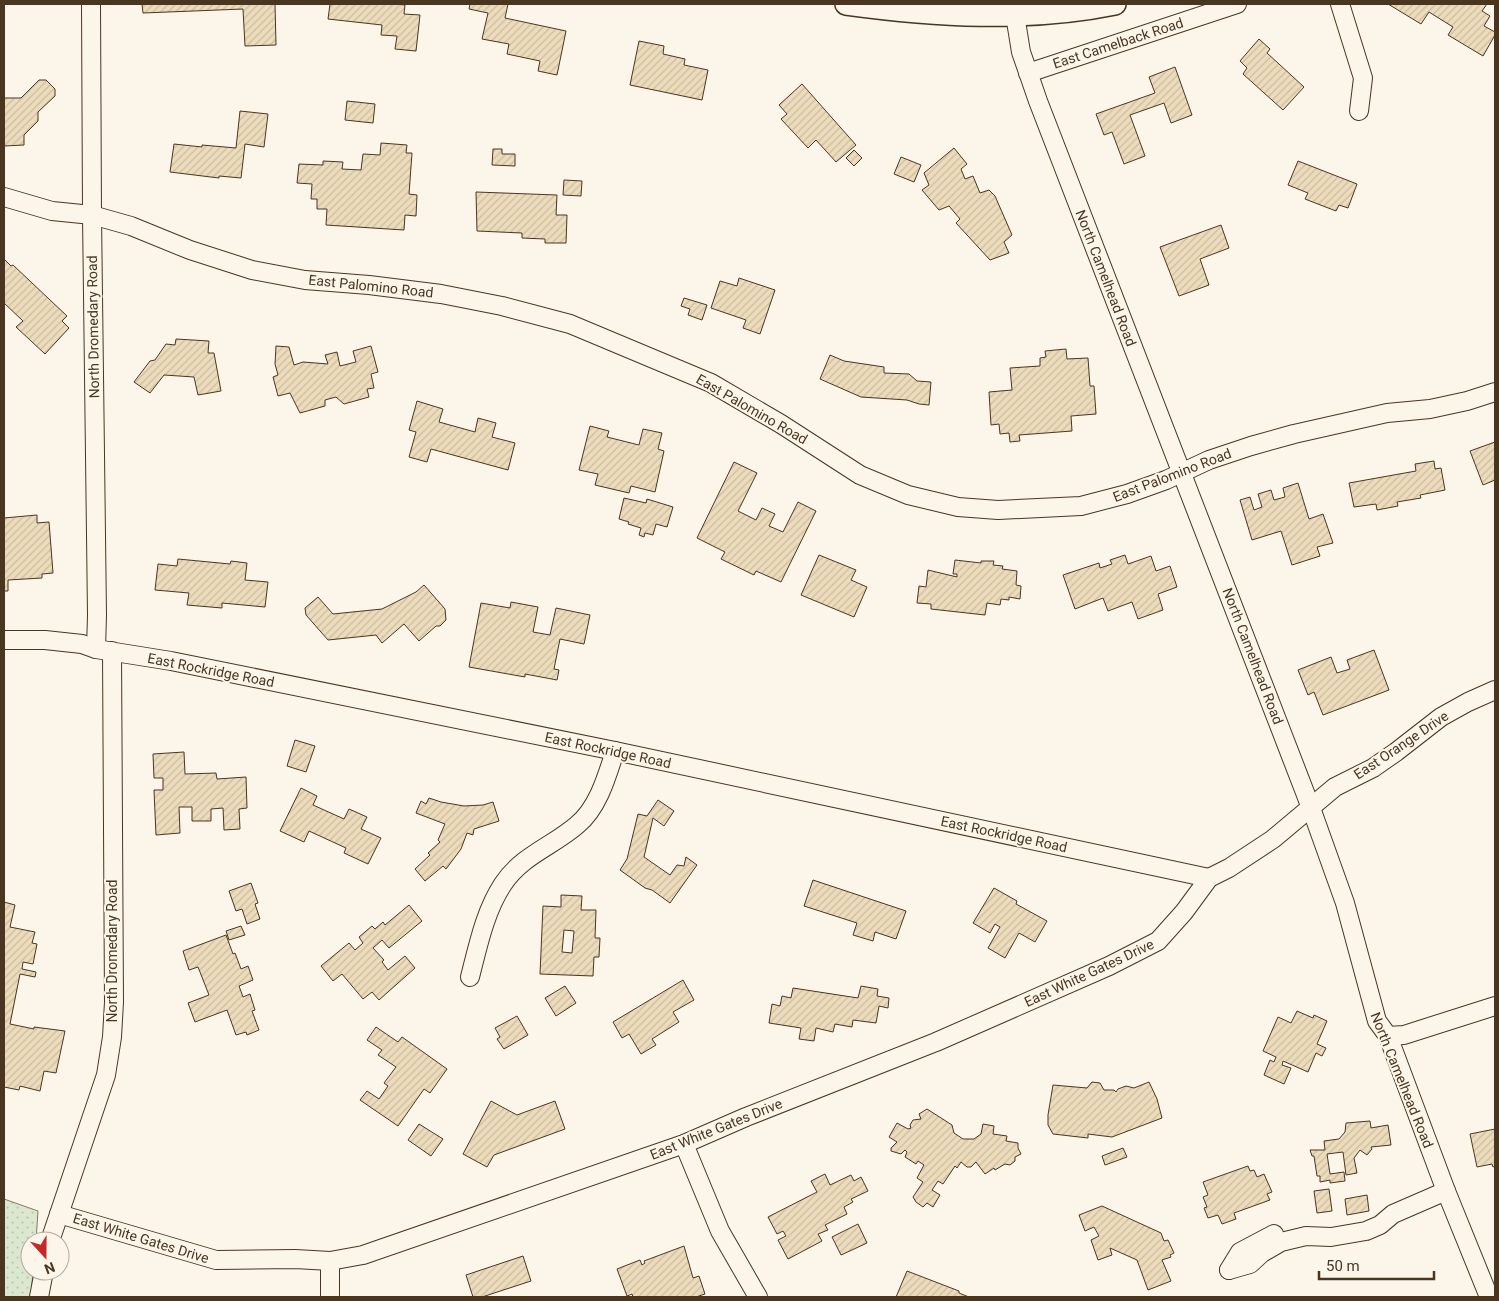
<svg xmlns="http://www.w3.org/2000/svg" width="1499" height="1301" font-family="Roboto,sans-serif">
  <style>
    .green { fill: url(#green-dots); stroke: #887966 }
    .building { fill: url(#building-hatch); stroke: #4a3520; fill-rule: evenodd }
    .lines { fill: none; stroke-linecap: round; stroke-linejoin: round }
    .minor-casing { stroke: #4a3520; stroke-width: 20 }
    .major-casing { stroke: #4a3520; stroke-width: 24 }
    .minor { stroke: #fbf6e9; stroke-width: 18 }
    .major { stroke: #fbf6e9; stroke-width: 21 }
    .labels { text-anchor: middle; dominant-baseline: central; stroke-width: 4; stroke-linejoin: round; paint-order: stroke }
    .street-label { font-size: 14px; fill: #4a3520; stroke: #fbf6e9 }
  </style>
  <defs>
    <pattern id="green-dots" width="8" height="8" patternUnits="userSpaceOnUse" patternTransform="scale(1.25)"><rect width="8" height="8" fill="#dce7d0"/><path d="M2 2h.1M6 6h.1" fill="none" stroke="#bec7b2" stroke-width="1.8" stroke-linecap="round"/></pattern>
    <pattern id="building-hatch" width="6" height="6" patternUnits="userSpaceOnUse" patternTransform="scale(1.25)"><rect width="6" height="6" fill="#ecdcbc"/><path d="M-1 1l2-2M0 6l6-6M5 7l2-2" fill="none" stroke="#ccbda1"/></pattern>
  </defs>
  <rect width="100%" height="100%" fill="#fbf6e9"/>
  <polygon class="green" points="4,1199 38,1211 36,1241 30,1241 30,1271 33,1271 31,1297 4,1297"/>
  <g class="building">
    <polygon points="142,4 275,4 276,45 245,46 243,9 143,13"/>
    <polygon points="330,4 395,4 405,5 404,14 420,15 416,51 395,49 397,36 381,35 382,25 328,19"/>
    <polygon points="470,4 508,4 505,18 566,31 557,75 538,71 540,61 507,54 509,44 482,39 488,13 469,9"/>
    <polygon points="1388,4 1487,4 1482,11 1490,16 1484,26 1495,32 1495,35 1483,56 1448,35 1453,27 1429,12 1421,24"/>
    <polygon points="1259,39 1270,49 1267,53 1304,87 1283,110 1243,74 1247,68 1240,61"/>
    <polygon points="639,41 664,46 663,54 685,59 684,65 708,70 702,100 630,85"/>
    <polygon points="1175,67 1192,115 1171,123 1164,103 1130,115 1145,156 1124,164 1112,132 1104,135 1096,114 1155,93 1149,77"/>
    <polygon points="39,80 46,80 55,89 55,96 38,112 38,121 24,135 24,145 4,146 4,98 21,98"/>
    <polygon points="802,84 856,145 836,162 816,140 808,148 781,119 787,114 779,105"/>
    <polygon points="347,101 375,104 373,123 345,120"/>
    <polygon points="240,111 268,114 264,147 245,144 241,178 219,176 219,178 170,172 174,144 202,147 202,145 236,148"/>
    <polygon points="381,143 407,145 406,153 412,153 409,194 417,195 416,216 405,215 404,230 326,225 327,209 317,209 317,199 311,199 312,184 297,183 299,164 323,165 323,161 343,162 342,169 361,170 363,154 380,155"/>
    <polygon points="954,148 967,164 961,169 965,179 973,176 980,193 989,190 995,196 1012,235 1004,242 1009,253 990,260 956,223 960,219 949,206 939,210 922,190 929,185 924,173"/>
    <polygon points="493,149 502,149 502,154 515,154 515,166 492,165"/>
    <polygon points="854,150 862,158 854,166 846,158"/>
    <polygon points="901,157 921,165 914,182 894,174"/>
    <polygon points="1298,161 1357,184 1348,208 1339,205 1336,211 1305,199 1308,193 1288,185"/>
    <polygon points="564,180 582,181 581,196 563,195"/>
    <polygon points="476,192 557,195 556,215 567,215 566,243 545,243 545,239 522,238 522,233 477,231"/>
    <polygon points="1221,225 1229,248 1200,259 1209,285 1179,296 1160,247"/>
    <polygon points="4,259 11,266 13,265 67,316 62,321 69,328 45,354 16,327 23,321 4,303"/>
    <polygon points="739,278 775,290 760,334 743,328 746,320 711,308 720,281 737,286"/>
    <polygon points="684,298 707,305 702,320 688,315 690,309 681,306"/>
    <polygon points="176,339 209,341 208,353 214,353 221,391 198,395 194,377 164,375 150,393 134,382 150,361 155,360 166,344 175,345"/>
    <polygon points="276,346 289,347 294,365 303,362 328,364 325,355 337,352 340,366 356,362 353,351 371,346 378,372 371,374 374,388 367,389 369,397 344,404 336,397 325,400 325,406 300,413 290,393 278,396 273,377 278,375 275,364"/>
    <polygon points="1066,349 1067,359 1088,358 1090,386 1094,386 1096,414 1071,416 1072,431 1019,435 1020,441 1010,442 1009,433 1000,434 999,424 991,425 989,392 1012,390 1010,368 1040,366 1040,358 1046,357 1045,351"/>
    <polygon points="830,355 844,361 884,367 884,373 909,374 917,381 931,382 929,405 919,404 907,400 861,397 820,379"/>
    <polygon points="417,401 443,409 439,422 475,432 478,418 496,423 492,437 515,443 508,470 431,449 427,462 409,457 416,432 409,430"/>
    <polygon points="590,426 609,431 607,437 639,445 643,429 662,433 658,449 664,451 655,492 631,486 629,493 595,485 598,474 579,470"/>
    <polygon points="1495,442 1495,480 1483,485 1470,451"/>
    <polygon points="1434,461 1435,469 1441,468 1445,490 1420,495 1421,498 1397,502 1398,506 1377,510 1376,504 1354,507 1349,483 1416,471 1415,464"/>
    <polygon points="734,462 757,473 738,511 756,520 762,508 775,514 769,526 783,532 798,502 816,511 781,582 756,571 754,575 721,559 725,552 697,538"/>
    <polygon points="1298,483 1309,519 1323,514 1333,543 1317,547 1320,556 1292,565 1281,531 1252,540 1240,500 1250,497 1254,510 1262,507 1258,494 1271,490 1274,500 1285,497 1283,488"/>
    <polygon points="624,498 646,503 647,499 673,507 667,527 656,524 653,535 645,533 644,537 639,535 641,528 628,524 629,522 619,519"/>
    <polygon points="37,515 37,523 49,522 53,573 42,574 42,578 8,580 8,591 4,591 4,518"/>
    <polygon points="819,555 856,570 851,580 867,587 854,617 801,595"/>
    <polygon points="1125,555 1128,564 1151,556 1156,571 1170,566 1177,587 1158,594 1163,610 1138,619 1132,602 1108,611 1103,598 1075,609 1063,575 1099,563 1100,568 1112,564 1110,560"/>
    <polygon points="178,559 230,564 231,561 247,563 245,580 268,582 265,607 222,603 222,608 187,605 189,593 155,590 158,564 177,566"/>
    <polygon points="955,560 981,563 981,561 994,561 993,565 1003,566 1002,569 1017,571 1016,585 1021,586 1020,599 1009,597 1009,600 1001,599 1000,605 987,603 985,615 931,609 931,604 917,603 919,586 926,587 928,570 957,577 957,574 953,574"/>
    <polygon points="424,585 445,609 446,620 440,626 436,626 419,641 404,624 382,643 376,635 328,640 306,615 305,608 318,597 333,614 382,609 416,592"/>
    <polygon points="511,602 538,607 533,632 550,635 556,608 590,615 584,644 560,639 554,669 559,670 557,680 525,674 525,677 469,667 481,603 510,608"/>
    <polygon points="1374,650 1389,690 1323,715 1314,692 1308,695 1298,670 1331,657 1337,673 1350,669 1347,660"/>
    <polygon points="295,740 315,746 306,772 287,766"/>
    <polygon points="184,752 185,774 216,773 217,779 246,777 247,808 239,809 240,829 224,830 223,808 211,809 211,821 192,821 192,807 179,807 180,833 156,835 154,790 163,790 163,778 154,778 153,754"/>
    <polygon points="301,788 317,796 313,805 344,819 349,809 367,817 361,829 381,838 368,864 344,853 346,848 309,831 304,842 280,831"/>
    <polygon points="429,798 441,802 464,806 483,805 493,802 499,821 474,829 473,835 467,833 461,849 446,869 443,866 425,881 415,869 430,855 428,853 440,842 438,840 445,824 416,813 421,801 426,804"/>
    <polygon points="658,800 674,811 664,826 653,818 644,857 670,875 677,865 684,866 686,857 697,865 670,903 652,890 645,888 620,870 627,859 638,814 647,816"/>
    <polygon points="813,880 906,911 896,939 875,932 873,941 853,935 857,923 804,906"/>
    <polygon points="251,883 258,903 255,904 260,919 247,924 242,909 236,911 229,891"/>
    <polygon points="994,888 1017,901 1016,904 1047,921 1035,942 1019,933 1005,958 988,948 1000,927 995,924 990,933 973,923"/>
    <path d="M561,895L582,896L581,910H596L595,938H600L599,957H594L593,976L540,974L543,906L561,907ZM564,930L574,931L572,953L562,952Z"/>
    <polygon points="4,902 15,905 10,927 35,932 32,943 37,944 33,964 23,962 22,969 36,972 35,977 20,974 10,1024 34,1029 34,1027 65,1031 56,1073 44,1071 40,1091 20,1086 19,1090 4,1087"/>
    <polygon points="409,905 422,921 389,948 382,940 373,948 384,960 382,962 388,970 405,956 415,968 379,1000 372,992 363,999 342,974 333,981 321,966 349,943 355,950 363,943 359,937 372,926 375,929 383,922 385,925"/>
    <polygon points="241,926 245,935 229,940 226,931"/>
    <polygon points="226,935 233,954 235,953 241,969 248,966 253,980 239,986 243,997 250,994 255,1010 252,1011 259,1030 247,1035 246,1032 236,1035 227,1010 195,1022 188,1003 209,995 198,967 189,970 183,951"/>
    <polygon points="683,980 694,1000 673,1012 679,1022 652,1039 656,1045 641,1054 629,1034 622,1038 613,1022"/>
    <polygon points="565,986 576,1003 556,1016 545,998"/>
    <polygon points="861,986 878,989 877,996 889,998 888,1008 879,1006 876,1023 853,1020 852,1027 835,1024 833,1032 816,1028 814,1041 799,1039 801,1028 769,1023 772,1004 780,1006 782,996 791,998 793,988 858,998"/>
    <polygon points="1297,1011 1313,1018 1314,1015 1327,1021 1317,1044 1326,1048 1322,1056 1316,1053 1308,1072 1283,1061 1282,1065 1291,1068 1284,1084 1264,1075 1270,1060 1274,1062 1276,1057 1263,1051 1278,1017 1291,1023"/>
    <polygon points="517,1016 528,1035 504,1049 497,1039 500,1037 495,1028"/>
    <polygon points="376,1027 398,1042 402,1037 447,1069 430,1093 424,1089 398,1126 360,1100 367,1091 379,1099 388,1086 384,1083 396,1067 378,1055 382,1050 367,1040"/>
    <polygon points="1092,1082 1100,1083 1104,1090 1114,1090 1116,1092 1118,1089 1126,1086 1134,1088 1149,1082 1157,1099 1162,1118 1112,1137 1088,1134 1088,1138 1053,1134 1048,1125 1048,1115 1053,1085 1087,1088"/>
    <polygon points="491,1101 517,1115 555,1101 565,1129 494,1155 487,1167 463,1154"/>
    <polygon points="927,1109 952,1125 954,1133 963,1139 974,1139 981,1134 983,1124 994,1126 993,1134 1007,1136 1006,1141 1018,1143 1018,1148 1021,1154 1015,1157 1015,1161 1010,1165 1005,1164 995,1170 994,1168 985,1174 976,1162 971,1167 967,1167 961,1162 957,1168 955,1166 943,1184 938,1181 932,1190 940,1195 933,1207 927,1203 923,1207 916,1202 913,1197 923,1182 917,1178 924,1165 918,1161 916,1164 905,1157 907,1152 905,1150 901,1154 891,1151 891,1148 897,1142 889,1137 897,1123 908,1129 911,1128 910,1125 913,1120 921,1119 919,1114"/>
    <polygon points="1370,1121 1371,1128 1388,1125 1391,1145 1371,1147 1372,1149 1367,1155 1360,1150 1354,1158 1357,1173 1346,1175 1343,1152 1327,1154 1330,1174 1344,1172 1345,1181 1330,1183 1330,1180 1320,1182 1320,1176 1317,1176 1314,1156 1312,1156 1310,1150 1325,1150 1324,1141 1339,1139 1345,1132 1346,1123"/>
    <polygon points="419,1124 443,1139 431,1156 408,1140"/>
    <polygon points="1495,1129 1495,1166 1493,1167 1492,1164 1477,1167 1470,1134"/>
    <polygon points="1123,1148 1127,1157 1105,1165 1102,1156"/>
    <polygon points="1248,1166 1250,1171 1254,1170 1257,1177 1264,1174 1272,1192 1267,1194 1270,1200 1234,1213 1236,1219 1222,1224 1218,1215 1208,1218 1204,1208 1207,1207 1203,1197 1208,1195 1203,1182"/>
    <polygon points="825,1174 830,1185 851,1175 854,1181 861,1177 868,1191 851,1199 853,1202 844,1207 847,1214 825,1225 828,1230 818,1234 822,1241 788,1259 778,1240 786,1236 783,1231 777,1234 768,1217 817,1192 811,1181"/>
    <polygon points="1329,1189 1332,1211 1317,1213 1314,1191"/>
    <polygon points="1367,1195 1369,1211 1347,1215 1345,1199"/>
    <polygon points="1102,1206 1161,1233 1164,1241 1168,1240 1174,1253 1170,1255 1171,1257 1162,1260 1171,1281 1148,1290 1137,1260 1110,1248 1112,1255 1098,1260 1091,1240 1099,1236 1094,1227 1085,1231 1079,1215"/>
    <polygon points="858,1224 867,1243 841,1255 832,1237"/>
    <polygon points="684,1246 693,1278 699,1276 705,1294 696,1297 633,1297 632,1294 627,1296 617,1269 640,1260 642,1265 645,1263 644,1261"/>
    <polygon points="523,1256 531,1281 482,1297 473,1297 466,1275"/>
    <polygon points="907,1271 959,1291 959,1293 969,1297 896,1297"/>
  </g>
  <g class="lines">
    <g class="minor-casing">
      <g id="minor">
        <polyline points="91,4 92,215 97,615 96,649"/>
        <polyline points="1340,4 1363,78 1359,111"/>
        <polyline points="1015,15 1021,52 1038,101 1311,808 1345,903 1377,1021 1388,1036 1446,1191 1489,1297"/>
        <polyline points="1028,73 1237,4"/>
        <polyline points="4,197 52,211 92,215 131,226 190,250 252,270 305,280 369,285 441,294 502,306 570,324 711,383 781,424 860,475 908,495 958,507 998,510 1081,506 1127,494 1166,480 1209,460 1251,446 1294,434 1387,413 1430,409 1467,401 1495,392"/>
        <polyline points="4,640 45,640 82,644 96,649 171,661 615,751 1209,878"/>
        <path d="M470,977C478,946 485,911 503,884C521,856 553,846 577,825C598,808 607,776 615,751"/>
        <polyline points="1388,1036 1404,1035 1495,1006"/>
        <polyline points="684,1144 720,1231 758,1297"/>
        <polyline points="59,1214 216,1260 295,1259 330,1261 363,1255 684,1144 746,1117 936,1042 1109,966 1158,941 1184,912 1209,878 1229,868 1273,839 1335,787 1373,768 1396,752 1441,717 1468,702 1495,690"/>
        <polyline points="50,1241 106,1075 112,1037 114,1002 112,651"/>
        <polyline points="1229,1270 1250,1264 1262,1253 1281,1242 1306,1236 1331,1237 1366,1231 1380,1225 1393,1214 1446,1191"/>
        <polyline points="1229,1270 1240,1252 1274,1234"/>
        <polyline points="39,1297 44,1271"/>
        <polyline points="330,1297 330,1261"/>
      </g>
    </g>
    <g class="major-casing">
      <path id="major" d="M846,4C934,16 1027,22 1115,4"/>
    </g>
    <use href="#minor" class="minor"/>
    <use href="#major" class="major"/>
  </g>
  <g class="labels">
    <g class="street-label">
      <text transform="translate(1118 43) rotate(-18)">East Camelback Road</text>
      <text transform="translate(1106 278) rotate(69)">North Camelhead Road</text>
      <text transform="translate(371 286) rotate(6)">East Palomino Road</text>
      <text transform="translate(93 327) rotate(-91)">North Dromedary Road</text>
      <text transform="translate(752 409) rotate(30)">East Palomino Road</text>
      <text transform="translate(1172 475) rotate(-21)">East Palomino Road</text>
      <text transform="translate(1253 656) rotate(69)">North Camelhead Road</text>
      <text transform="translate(211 670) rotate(11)">East Rockridge Road</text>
      <text transform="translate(1401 745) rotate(-34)">East Orange Drive</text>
      <text transform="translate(608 750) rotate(12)">East Rockridge Road</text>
      <text transform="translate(1004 834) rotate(12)">East Rockridge Road</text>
      <text transform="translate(112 951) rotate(-90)">North Dromedary Road</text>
      <text transform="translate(1089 973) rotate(-25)">East White Gates Drive</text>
      <text transform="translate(1402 1080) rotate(68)">North Camelhead Road</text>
      <text transform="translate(716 1129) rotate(-22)">East White Gates Drive</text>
      <text transform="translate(141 1238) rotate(17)">East White Gates Drive</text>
    </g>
  </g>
  <rect width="1499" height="1301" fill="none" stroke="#4a3520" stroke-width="10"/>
  <g transform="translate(45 1256) rotate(159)"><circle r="24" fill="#fbf6e9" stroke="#b4a999"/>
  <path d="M0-4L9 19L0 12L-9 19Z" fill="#c62828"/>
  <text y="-8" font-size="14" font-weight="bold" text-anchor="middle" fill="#4a3520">N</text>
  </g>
  <path d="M1319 1271v8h115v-8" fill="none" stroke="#4a3520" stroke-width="2.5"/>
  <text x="1326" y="1271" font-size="15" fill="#4a3520" stroke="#fbf6e9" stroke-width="4" paint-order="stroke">50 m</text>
</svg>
